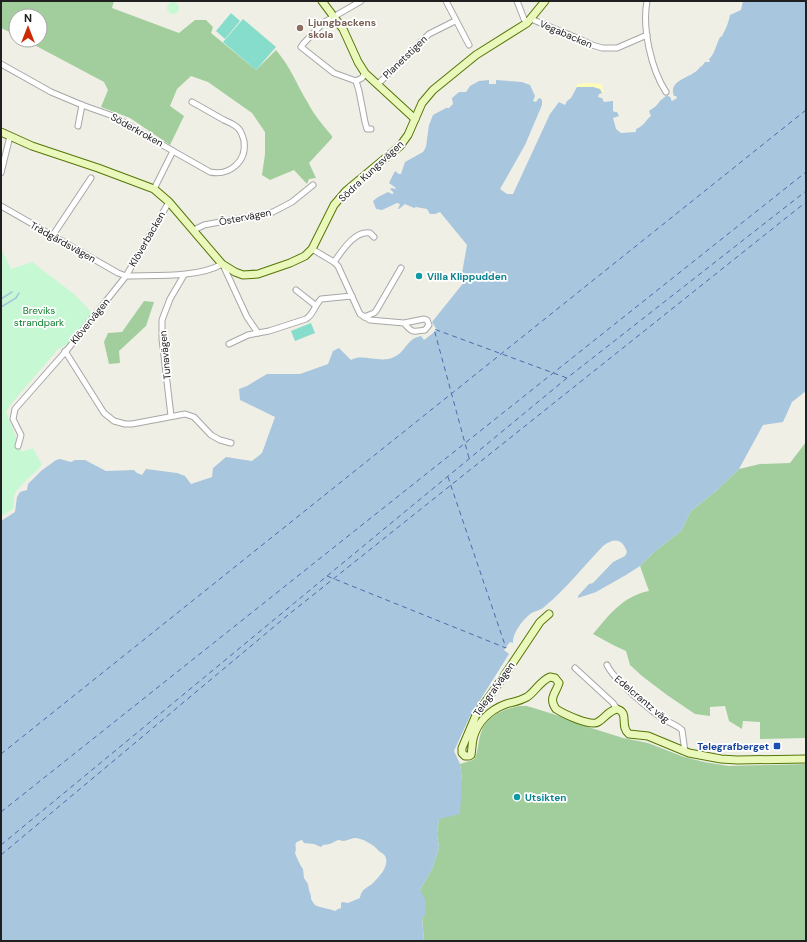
<svg xmlns="http://www.w3.org/2000/svg" width="807" height="942" font-family="'DM Sans',sans-serif">
  <style>
    .forest { fill: #a1ce9c }
    .sand { fill: #fdfdb7 }
    .park { fill: #c5f8d3 }
    .pitch { fill: #86ddcc }
    .water { fill: #a8c6dd; fill-rule: evenodd }
    .lines { fill: none; stroke-linecap: round; stroke-linejoin: round }
    .stream { stroke: #a8c6dd; stroke-width: 1.5 }
    .ferry { stroke: #4d6bae; stroke-width: 1; stroke-dasharray: 5 4; stroke-linecap: butt }
    .street-casing { stroke: #a7a7a7; stroke-width: 7 }
    .secondary-casing { stroke: #557607; stroke-width: 9 }
    .street { stroke: #fff; stroke-width: 5 }
    .secondary { stroke: #eaf8bc; stroke-width: 7 }
    .education-dot { fill: #8d6e63; stroke: #fff; stroke-width: 1.5 }
    .culture-dot { fill: #0f9aa8; stroke: #fff; stroke-width: 1.5 }
    .transit-dot { fill: #1a4fb4; stroke: #fff; stroke-width: 1.5 }
    .labels { text-anchor: middle; dominant-baseline: central; stroke-width: 3.5; stroke-linejoin: round; paint-order: stroke }
    .education-label { font-size: 10px; font-weight: bold; fill: #785e54; stroke: #fff; text-anchor: start }
    .street-label { font-size: 10px; fill: #202020; stroke: #fff }
    .culture-label { font-size: 10px; font-weight: bold; fill: #0d838f; stroke: #fff; text-anchor: start }
    .park-label { font-size: 10px; fill: #0e7d2c; stroke: #fff }
    .transit-label { font-size: 10px; font-weight: bold; fill: #164399; stroke: #fff; text-anchor: end }
  </style>
  <rect width="100%" height="100%" fill="#f0efe6"/>
  <g class="forest">
    <path d="M1,1H114L112,8L179,33L195,20H206L213,27L211,33L256,70L276,50C290,66 297,85 308,103C314,115 323,125 332,136V138L309,163L316,178L309,179L307,184L294,170L270,180L262,175L265,154V132L252,113L208,82L191,76L177,89L170,106L184,116L170,145L130,118L101,107L108,90L104,82L25,40H40V16H16V35L1,28Z"/>
    <polygon points="144,301 154,302 146,326 119,351 120,363 109,364 104,342 108,333 122,332"/>
    <path d="M806,442V738L760,739V722L743,721L742,729L729,721L725,706L710,707V716L695,714L667,695L642,676L630,665L626,651L613,645L593,634C609,615 623,596 649,591L640,566L654,552L681,531L691,511L715,492L739,469L760,464L790,463Z"/>
    <path d="M520,706H527L553,714L588,727L623,738L648,743L684,757L704,762L729,766L806,764V941H424L420,890L432,869L439,848L437,834L439,819L462,780L460,764L473,760L475,758C479,749 478,739 482,730C487,716 506,708 520,706Z"/>
  </g>
  <polygon class="sand" points="588,83 600,84 603,86 602,89 605,92 602,93 601,90 593,87 577,87 576,86 578,84"/>
  <g class="park">
    <circle cx="173" cy="8" r="6"/>
    <path d="M1,248L11,269L32,262L74,294L93,314L66,345L58,349L11,404L6,412L22,452L33,448L42,465C35,473 16,488 14,496C13,500 14,505 13,509L1,516Z"/>
  </g>
  <g class="pitch">
    <polygon points="231,13 240,21 225,39 216,31"/>
    <polygon points="243,19 276,47 256,70 223,42"/>
    <polygon points="311,323 315,333 295,341 291,331"/>
  </g>
  <path class="water" d="M743,1H806V391L792,402L783,422L763,425L739,469L715,492L691,511L681,531L654,552L640,566L626,575L596,592L578,598V596L589,584L593,583L613,562L625,556L627,552C622,538 614,538 603,546C583,567 565,590 543,608C539,611 533,611 529,615C522,621 512,634 513,643L510,642L504,650L509,654L470,716L454,751L460,764L462,780L460,814L439,819L437,834L439,848L432,869L420,890L426,901L425,915L422,918L424,941H1V521L15,512L17,497L20,492L27,490L28,484L41,471L56,460L60,459L71,462L75,460H85L106,471L134,470L137,473L142,475L146,469L177,473L185,476L191,484L212,477L213,468L226,457L252,461L262,453L275,417L240,400L239,389L247,386L267,374H300L328,364L333,351L339,348L351,360C363,353 380,364 394,357C406,352 406,339 421,336L424,340L437,330L432,322L465,281L462,273L467,245L440,212L435,214H430L427,209L416,207L414,208L405,204L399,209H398L400,204L397,203L382,210L376,209L373,201L378,197L388,192L392,194L394,193L390,189L392,188L395,189L396,188L389,183L395,171L399,174H401L405,162L423,152L426,147L429,125L433,115L446,108H449L453,104L452,98L459,92H466L470,86L479,81L489,80V84H496V80L522,82L530,85L535,96L533,101L536,102L538,99L540,98L542,100V105L525,145L500,189L507,194H513L550,114L559,102L565,105L567,101L571,98L577,87H593L600,89L602,93L599,94L598,97L602,98L604,102L613,101V111L615,112H617L619,116L613,118L616,129L621,133L636,132V129C646,125 645,120 651,116L649,111L656,106L660,101L667,95L671,98V100L672,101L677,98L676,96H674C667,79 694,78 700,67L702,66L705,62H710L709,59C714,55 716,46 719,39C722,34 721,39 723,34C726,29 729,21 730,15L741,10ZM354,838C363,838 374,845 380,852C383,854 383,853 385,856C390,865 380,876 374,882C371,886 365,887 362,892C361,893 360,897 360,898L348,903L342,902L341,903V908L338,909L335,911C331,909 317,907 315,905C313,903 312,900 311,899V896L309,890L308,884L304,878L303,869C301,867 296,856 295,853C298,846 291,843 302,840L304,843L314,844L321,847L323,845L330,844L338,840L344,841Z"/>
  <g class="lines">
    <g class="stream">
      <polyline points="1,299 12,292"/>
      <polyline points="1,307 16,298 19,293"/>
    </g>
    <g class="ferry">
      <polyline points="469,458 434,329 567,378"/>
      <polyline points="327,576 506,648 448,477"/>
      <polyline points="1,754 806,110"/>
      <polyline points="1,812 806,172"/>
      <polyline points="1,845 567,378 806,191"/>
      <polyline points="1,855 288,615 806,202"/>
    </g>
    <g class="street-casing">
      <g id="street">
        <polyline points="361,1 323,23 303,44 301,47 334,73 356,81 362,78 365,73"/>
        <polyline points="446,1 469,45"/>
        <polyline points="517,1 524,19 527,23"/>
        <path d="M647,1C642,28 651,69 666,92"/>
        <polyline points="531,19 577,38 592,45 602,48 617,48 647,35"/>
        <polyline points="1,64 51,92 82,105 113,116 173,151 154,189"/>
        <polyline points="356,81 359,91 365,122 367,129 371,129"/>
        <polyline points="377,85 429,34 455,21"/>
        <polyline points="78,126 82,105"/>
        <path d="M173,151L210,172C229,176 247,162 244,141C243,137 241,131 238,128C234,124 228,122 224,120C213,114 203,108 192,102"/>
        <polyline points="1,173 10,136"/>
        <polyline points="1,206 118,273 126,276 169,202"/>
        <polyline points="194,231 196,229 204,225 273,212 292,202 313,185"/>
        <polyline points="53,235 91,178"/>
        <path d="M312,249L334,262L338,266L360,314L370,320L404,323C412,333 413,332 425,330L429,325L427,320L424,319L404,323"/>
        <path d="M334,262C342,251 355,230 370,233L374,237"/>
        <path d="M223,265L247,317L258,333L269,331L306,319C314,314 314,306 321,299L352,296"/>
        <polyline points="296,290 315,305"/>
        <polyline points="364,317 374,313 376,311 401,268"/>
        <polyline points="229,344 248,335 258,333"/>
        <polyline points="65,351 104,413 114,421 125,424 132,424 185,414 194,417 211,435 220,440 231,443"/>
        <polyline points="171,416 162,339 162,320 170,299 184,275"/>
        <path d="M18,446L21,435L13,419L15,409L67,350L126,276C153,275 199,278 222,264"/>
        <path d="M607,665C614,680 649,709 663,719C670,723 677,725 682,730L685,752"/>
        <polyline points="575,668 613,703 617,709"/>
      </g>
    </g>
    <g class="secondary-casing">
      <g id="secondary">
        <polyline points="322,1 343,29 358,62 365,73 415,119"/>
        <polyline points="1,132 32,146 98,168 154,189 169,202 222,264 235,272 243,275 258,274 290,263 305,256 312,249 334,205 346,191 400,146 408,135 422,103 433,90 476,55 527,23 545,1"/>
        <path d="M549,614L540,622L504,676L476,715L462,748V753L465,756H469L471,755C472,749 472,744 473,739C477,722 490,710 506,704C513,702 520,701 527,697C535,692 540,681 550,677L555,678L559,683C556,693 548,698 556,709C564,714 591,727 598,722C605,718 608,711 617,709C630,713 619,726 629,734L648,736L689,753L721,759L737,760L806,759"/>
      </g>
    </g>
    <use href="#street" class="street"/>
    <use href="#secondary" class="secondary"/>
  </g>
  <circle class="education-dot" cx="300" cy="28" r="4"/>
  <g class="culture-dot">
    <circle cx="419" cy="276" r="4"/>
    <circle cx="517" cy="797" r="4"/>
  </g>
  <rect class="transit-dot" x="773" y="742" width="8" height="8" rx="2"/>
  <g class="labels">
    <g class="education-label">
      <text x="308" y="22">Ljungbackens<tspan x="308" dy="12">skola</tspan></text>
    </g>
    <g class="street-label">
      <text transform="translate(566 34) rotate(23)">Vegabacken</text>
      <text transform="translate(405 57) rotate(-44)">Planetstigen</text>
      <text transform="translate(137 130) rotate(29)">Söderkroken</text>
      <text transform="translate(371 171) rotate(-43)">Södra Kungsvägen</text>
      <text transform="translate(245 217) rotate(-11)">Östervägen</text>
      <text transform="translate(147 239) rotate(-60)">Klöverbacken</text>
      <text transform="translate(63 242) rotate(29)">Trädgårdsvägen</text>
      <text transform="translate(90 321) rotate(-51)">Klövervägen</text>
      <text transform="translate(165 355) rotate(-95)">Tunavägen</text>
      <text transform="translate(494 689) rotate(-55)">Telegrafvägen</text>
      <text transform="translate(642 699) rotate(40)">Edelcrantz väg</text>
    </g>
    <g class="culture-label">
      <text x="427" y="276">Villa Klippudden</text>
      <text x="525" y="797">Utsikten</text>
    </g>
    <g class="park-label">
      <text x="39" y="310">Breviks<tspan x="39" dy="12">strandpark</tspan></text>
    </g>
    <g class="transit-label">
      <text x="769" y="746">Telegrafberget</text>
    </g>
  </g>
  <rect width="807" height="942" fill="none" stroke="#202020" stroke-width="4"/>
  <g transform="translate(28 28)"><circle r="19" fill="#ffffff" stroke="#a6a6a6"/>
  <path d="M0-3L7 15L0 10L-7 15Z" fill="#cb2a04"/>
  <text y="-6" font-size="11" font-weight="bold" text-anchor="middle" fill="#202020">N</text>
  </g>
</svg>
